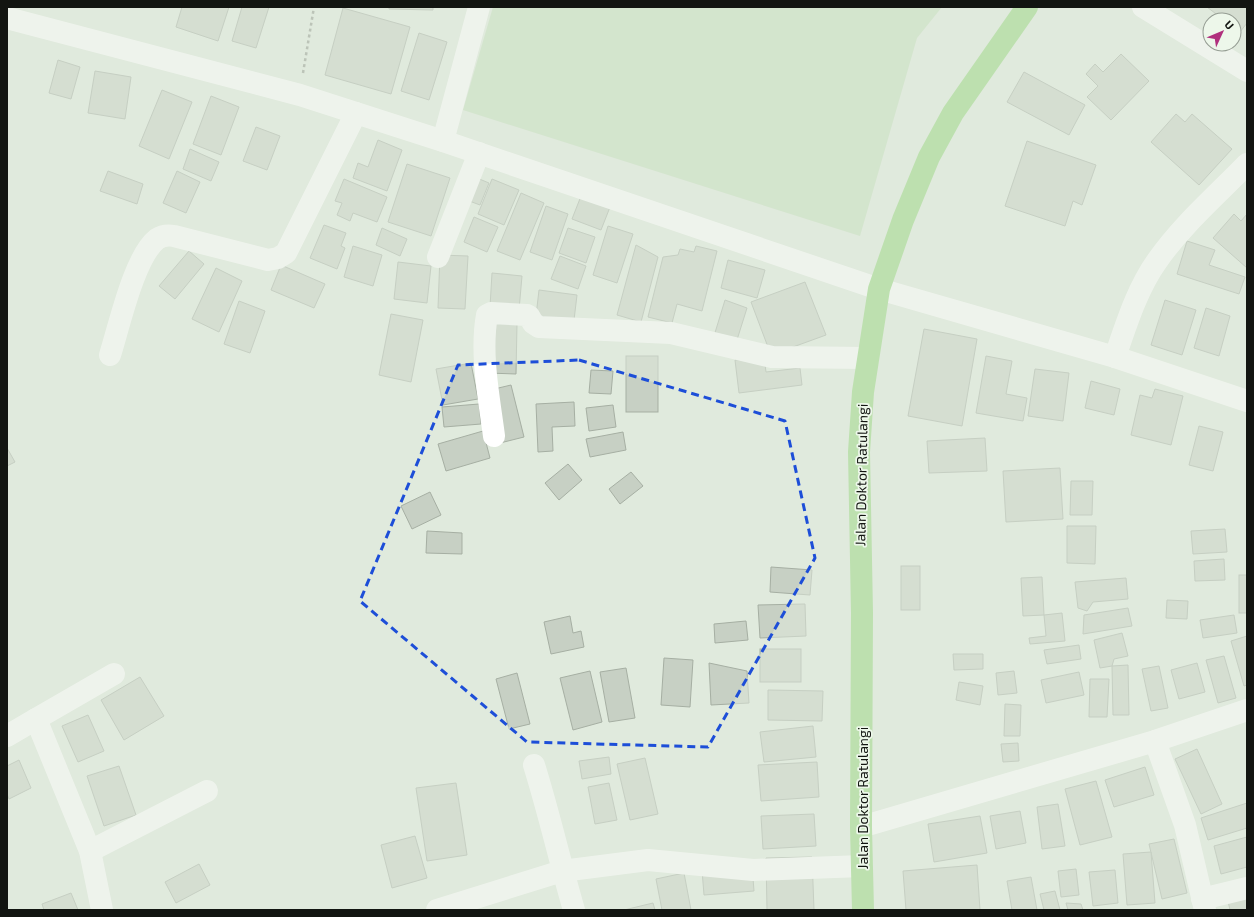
<svg xmlns="http://www.w3.org/2000/svg" width="1254" height="917" font-family="'Exo 2',sans-serif">
  <style>
    .green { fill: #c4dfbb }
    .building { fill: #c7d0c4; stroke: #a6afa3 }
    .lines { fill: none; stroke-linecap: round; stroke-linejoin: round }
    .path { stroke: #90978d; stroke-width: 2.5; stroke-dasharray: 3 3; stroke-linecap: butt }
    .minor { stroke: #fff; stroke-width: 22 }
    .tertiary { stroke: #fff; stroke-width: 22 }
    .trunk { stroke: #92d678; stroke-width: 22 }
    .marked { fill: none; stroke: #1d4ed8; stroke-width: 3; stroke-dasharray: 8 5; stroke-linejoin: round }
    .labels { text-anchor: middle; dominant-baseline: central; stroke-width: 3.5; stroke-linejoin: round; paint-order: stroke }
    .street-label { font-size: 14px; fill: #121511; stroke: #edf7ea }
  </style>
  <rect width="100%" height="100%" fill="#e0eadd"/>
  <polygon class="green" points="493,7 942,7 917,38 860,236 463,110"/>
  <g class="building">
    <polygon points="182,7 229,7 218,41 176,27"/>
    <polygon points="242,7 269,7 256,48 232,41"/>
    <polygon points="389,7 433,7 433,10 389,9"/>
    <polygon points="1207,7 1247,7 1247,23 1240,32 1234,28 1234,20 1224,20"/>
    <polygon points="343,8 410,27 391,94 325,75"/>
    <polygon points="419,33 447,42 429,100 401,91"/>
    <polygon points="1121,54 1149,81 1111,120 1087,97 1098,86 1086,74 1095,64 1103,72"/>
    <polygon points="58,60 80,67 71,99 49,93"/>
    <polygon points="95,71 131,77 125,119 88,113"/>
    <polygon points="1024,72 1085,105 1069,135 1007,102"/>
    <polygon points="162,90 192,102 169,159 139,146"/>
    <polygon points="211,96 239,107 221,155 193,144"/>
    <polygon points="1176,114 1185,122 1192,114 1232,149 1199,185 1151,142"/>
    <polygon points="256,127 280,136 267,170 243,161"/>
    <polygon points="378,140 402,150 387,191 353,178 358,163 368,167"/>
    <polygon points="1027,141 1096,165 1082,205 1073,201 1065,226 1005,206"/>
    <polygon points="190,149 219,162 211,181 183,169"/>
    <polygon points="407,164 450,178 431,236 388,222"/>
    <polygon points="108,171 143,184 137,204 100,191"/>
    <polygon points="177,171 200,182 186,213 163,203"/>
    <polygon points="472,176 489,183 480,205 464,199"/>
    <polygon points="344,179 387,197 377,222 353,213 350,221 337,215 342,203 335,201"/>
    <polygon points="492,179 519,190 504,225 478,214"/>
    <polygon points="583,191 612,202 601,230 572,219"/>
    <polygon points="521,193 544,203 520,260 497,251"/>
    <polygon points="546,206 568,214 552,260 530,252"/>
    <polygon points="1234,214 1241,221 1247,214 1247,268 1213,238"/>
    <polygon points="474,217 498,227 487,252 464,242"/>
    <polygon points="324,225 346,233 341,246 345,248 337,269 310,258"/>
    <polygon points="608,226 633,234 617,283 593,275"/>
    <polygon points="382,228 407,239 400,256 376,245"/>
    <polygon points="568,228 595,237 586,263 559,253"/>
    <polygon points="1187,241 1215,250 1209,265 1245,277 1239,294 1177,274"/>
    <polygon points="636,245 658,257 641,322 617,315"/>
    <polygon points="353,246 382,255 373,286 344,277"/>
    <polygon points="696,246 717,251 702,311 677,304 672,323 648,317 663,257 678,255 680,249 694,252"/>
    <polygon points="189,251 204,264 175,299 159,286"/>
    <polygon points="440,255 468,256 465,309 438,308"/>
    <polygon points="560,256 586,266 578,289 551,279"/>
    <polygon points="728,260 765,270 757,298 721,288"/>
    <polygon points="398,262 431,266 427,303 394,299"/>
    <polygon points="281,265 325,284 314,308 271,290"/>
    <polygon points="216,268 242,281 219,332 192,319"/>
    <polygon points="492,273 522,276 519,310 490,307"/>
    <polygon points="805,282 826,335 771,355 751,302"/>
    <polygon points="539,290 577,295 574,320 536,316"/>
    <polygon points="725,300 747,308 736,343 714,336"/>
    <polygon points="1165,300 1196,310 1182,355 1151,345"/>
    <polygon points="239,301 265,311 250,353 224,344"/>
    <polygon points="1206,308 1230,316 1219,356 1194,348"/>
    <polygon points="391,314 423,320 411,382 379,375"/>
    <polygon points="490,322 517,323 516,374 488,373"/>
    <polygon points="924,329 977,339 962,426 908,416"/>
    <rect x="626" y="356" width="32" height="56"/>
    <polygon points="986,356 1012,361 1006,394 1027,398 1023,421 976,413"/>
    <polygon points="764,357 766,372 800,368 802,385 739,393 735,360"/>
    <polygon points="471,363 478,399 443,405 436,369"/>
    <polygon points="1035,369 1069,373 1063,421 1028,416"/>
    <polygon points="591,370 613,371 611,394 589,393"/>
    <polygon points="1091,381 1120,389 1114,415 1085,408"/>
    <polygon points="511,385 524,437 500,443 486,391"/>
    <polygon points="1155,389 1183,396 1171,445 1131,435 1140,395 1152,398"/>
    <polygon points="574,402 575,426 552,427 553,451 538,452 536,404"/>
    <polygon points="479,404 481,424 444,427 442,407"/>
    <polygon points="613,405 616,427 589,431 586,408"/>
    <polygon points="1199,426 1223,432 1213,471 1189,465"/>
    <polygon points="483,431 490,458 446,471 438,444"/>
    <polygon points="623,432 626,450 590,457 586,439"/>
    <polygon points="985,438 987,471 929,473 927,441"/>
    <polygon points="7,448 15,462 7,466"/>
    <polygon points="568,464 582,480 559,500 545,483"/>
    <polygon points="1060,468 1063,519 1006,522 1003,471"/>
    <polygon points="631,472 643,486 620,504 609,489"/>
    <polygon points="1071,481 1093,481 1092,515 1070,515"/>
    <polygon points="430,492 441,515 412,529 401,506"/>
    <polygon points="1067,526 1096,526 1095,564 1067,563"/>
    <polygon points="1225,529 1227,552 1193,554 1191,531"/>
    <polygon points="427,531 462,533 462,554 426,553"/>
    <polygon points="1224,559 1225,580 1195,581 1194,561"/>
    <rect x="901" y="566" width="19" height="44"/>
    <polygon points="771,567 812,570 810,595 770,592"/>
    <rect x="1239" y="575" width="8" height="38"/>
    <polygon points="1042,577 1044,615 1023,616 1021,578"/>
    <polygon points="1126,578 1128,599 1093,602 1087,611 1078,608 1075,582"/>
    <polygon points="1167,600 1188,601 1187,619 1166,618"/>
    <polygon points="805,604 806,636 760,638 758,605"/>
    <polygon points="1128,608 1132,626 1083,634 1084,615"/>
    <polygon points="1062,613 1065,641 1030,644 1029,638 1046,636 1044,615"/>
    <polygon points="1234,615 1237,633 1203,638 1200,620"/>
    <polygon points="570,616 573,633 581,631 584,647 551,654 544,622"/>
    <polygon points="746,621 748,640 715,643 714,624"/>
    <polygon points="1122,633 1128,656 1114,659 1112,666 1100,668 1094,640"/>
    <polygon points="1247,636 1247,685 1244,686 1231,641"/>
    <polygon points="1079,645 1081,659 1047,664 1044,650"/>
    <rect x="760" y="649" width="41" height="33"/>
    <polygon points="953,654 983,654 983,669 954,670"/>
    <polygon points="1224,656 1236,698 1218,703 1206,660"/>
    <polygon points="664,658 693,660 690,707 661,705"/>
    <polygon points="709,663 747,671 749,703 711,705"/>
    <polygon points="1197,663 1205,692 1179,699 1171,670"/>
    <polygon points="1128,665 1129,715 1113,715 1112,666"/>
    <polygon points="1159,666 1168,708 1151,711 1142,669"/>
    <polygon points="626,668 635,718 609,722 600,672"/>
    <polygon points="590,671 602,722 573,730 560,678"/>
    <polygon points="1014,671 1017,693 998,695 996,673"/>
    <polygon points="1079,672 1084,695 1046,703 1041,680"/>
    <polygon points="517,673 530,724 509,729 496,679"/>
    <polygon points="140,677 164,716 124,740 101,700"/>
    <polygon points="1090,679 1109,679 1107,717 1089,717"/>
    <polygon points="959,682 983,686 980,705 956,700"/>
    <polygon points="768,690 823,691 822,721 768,720"/>
    <polygon points="1005,704 1021,705 1020,736 1004,736"/>
    <polygon points="88,715 104,751 78,762 62,726"/>
    <polygon points="813,726 816,757 764,762 760,732"/>
    <polygon points="1018,743 1019,761 1003,762 1001,744"/>
    <polygon points="1197,749 1222,804 1201,814 1175,759"/>
    <polygon points="609,757 611,774 582,779 579,761"/>
    <polygon points="645,758 658,814 630,820 617,764"/>
    <polygon points="19,760 31,788 9,799 7,794 7,766"/>
    <polygon points="817,762 819,797 761,801 758,765"/>
    <polygon points="119,766 136,815 104,826 87,776"/>
    <polygon points="1145,767 1154,795 1114,807 1105,780"/>
    <polygon points="1096,781 1112,837 1080,845 1065,789"/>
    <polygon points="456,783 467,855 427,861 416,788"/>
    <polygon points="609,783 617,820 595,824 588,787"/>
    <polygon points="1247,803 1247,828 1208,840 1201,818"/>
    <polygon points="1058,804 1065,846 1042,849 1037,807"/>
    <polygon points="1020,811 1026,843 996,849 990,816"/>
    <polygon points="814,814 816,846 763,849 761,816"/>
    <polygon points="980,816 987,853 934,862 928,824"/>
    <polygon points="415,836 427,878 392,888 381,845"/>
    <polygon points="1247,837 1247,867 1221,874 1214,846"/>
    <polygon points="1174,839 1187,893 1162,899 1149,844"/>
    <polygon points="1151,852 1155,903 1127,905 1123,854"/>
    <polygon points="812,857 814,910 767,910 766,858"/>
    <polygon points="199,864 210,885 176,903 165,882"/>
    <polygon points="977,865 980,910 906,910 903,871"/>
    <polygon points="752,866 754,891 704,895 702,870"/>
    <polygon points="1076,869 1079,895 1061,897 1058,871"/>
    <polygon points="1115,870 1118,903 1093,906 1089,872"/>
    <polygon points="684,873 691,910 662,910 656,879"/>
    <polygon points="1031,877 1037,910 1012,910 1007,881"/>
    <polygon points="1055,891 1060,910 1044,910 1040,894"/>
    <polygon points="71,893 78,910 44,910 42,904"/>
    <polygon points="1247,897 1247,910 1230,910 1228,901"/>
    <polygon points="653,903 655,910 624,910"/>
    <polygon points="1066,903 1081,904 1083,910 1068,910"/>
  </g>
  <g class="lines">
    <polyline class="path" points="303,73 314,7"/>
    <g class="minor">
      <polyline points="1143,7 1247,71"/>
      <polyline points="443,141 479,7"/>
      <polyline points="438,257 479,153"/>
      <path d="M110,355C119,327 134,257 157,239C163,235 168,235 174,236L268,260L278,258L286,253L356,113"/>
      <path d="M1115,357C1126,325 1137,289 1157,261C1182,225 1217,195 1247,164"/>
      <path d="M494,436C489,397 480,354 487,315L491,313L527,315L529,316L533,323L539,327L671,333L772,357L868,358"/>
      <polyline points="36,719 114,674"/>
      <polyline points="7,736 36,719 90,851 102,910"/>
      <polyline points="1155,741 1185,825 1205,910"/>
      <path d="M534,765C549,813 560,862 574,910"/>
      <polyline points="861,827 1155,741 1247,710"/>
      <polyline points="90,851 207,791"/>
      <polyline points="1202,899 1247,888"/>
      <polyline points="437,910 562,871 648,860 753,870 862,866"/>
    </g>
    <polyline class="tertiary" points="7,18 300,95 443,141 879,289 1115,357 1247,401"/>
    <polyline class="trunk" points="863,910 861,827 862,613 859,452 863,392 879,289 903,220 929,157 953,113 1027,7"/>
  </g>
  <path d="M0 0H1254V917H0ZM579,360L785,421L815,558L708,747L527,742L360,601L458,365Z" fill="#e0eadd" fill-opacity=".55" fill-rule="evenodd"/>
  <path class="marked" d="M579,360L785,421L815,558L708,747L527,742L360,601L458,365Z"/>
  <g class="labels">
    <g class="street-label">
      <text transform="translate(861 475) rotate(-89)">Jalan Doktor Ratulangi</text>
      <text transform="translate(862 798) rotate(-90)">Jalan Doktor Ratulangi</text>
    </g>
  </g>
  <rect width="1254" height="917" fill="none" stroke="#121511" stroke-width="16"/>
  <g transform="translate(1222 32) rotate(46)"><circle r="19" fill="#edf7ea" stroke="#959d93"/>
  <path d="M0-3L7 15L0 10L-7 15Z" fill="#b0307d"/>
  <text y="-6" font-size="11" font-weight="bold" text-anchor="middle" fill="#121511">U</text>
  </g>
</svg>
